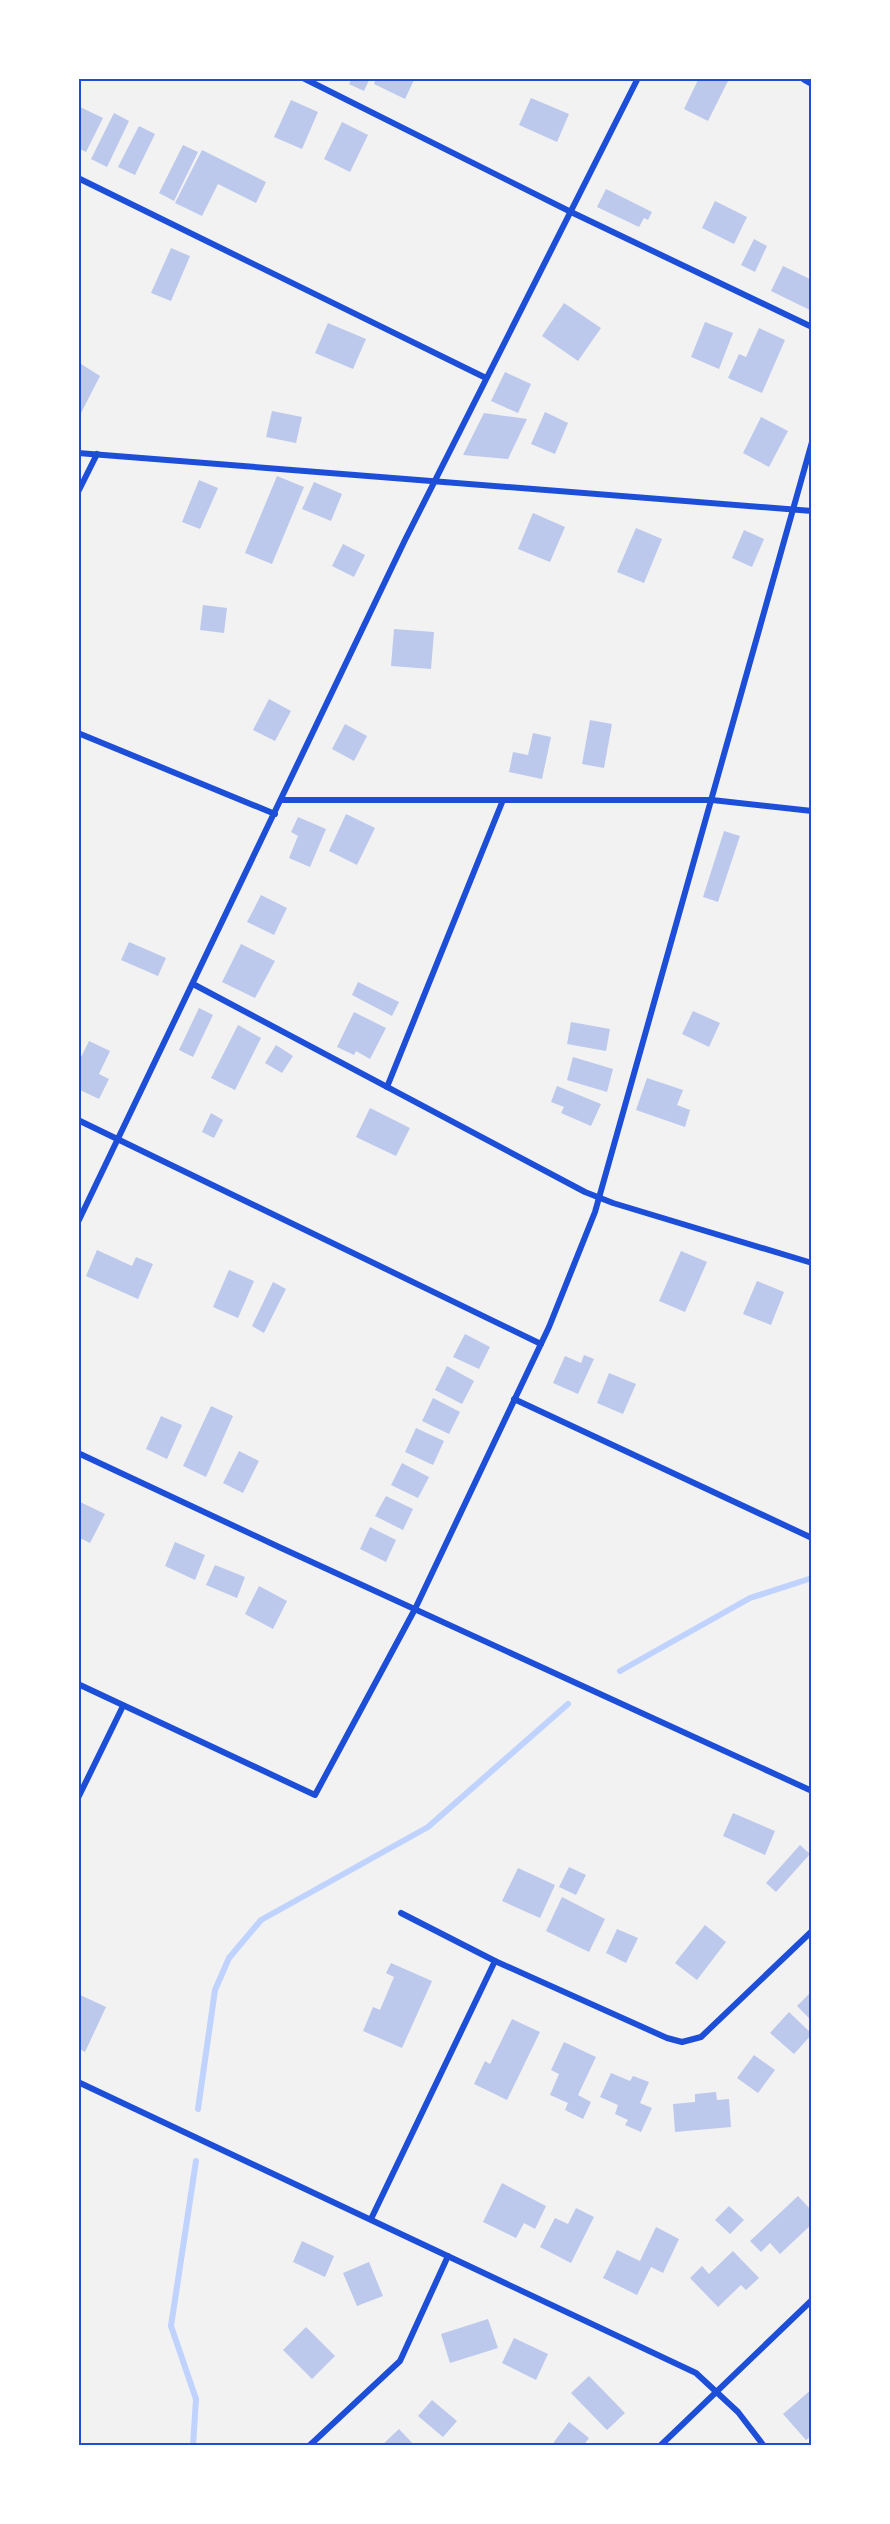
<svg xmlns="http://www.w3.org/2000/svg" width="890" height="2524" font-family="Overpass,sans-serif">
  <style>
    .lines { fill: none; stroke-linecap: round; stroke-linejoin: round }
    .stream { stroke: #bfd3fe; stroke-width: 6 }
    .building { fill: #bdc9ec }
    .minor { stroke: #1d4ed8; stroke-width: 6 }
    .tertiary { stroke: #1d4ed8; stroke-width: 10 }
    .neatline { fill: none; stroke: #1d4ed8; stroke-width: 2 }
  </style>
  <rect width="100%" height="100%" fill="#f2f2f2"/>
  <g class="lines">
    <g class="stream">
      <polyline points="620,1671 750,1598 812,1578"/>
      <polyline points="198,2109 215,1990 229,1958 261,1920 428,1827 568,1704"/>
      <polyline points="193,2446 196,2399 171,2326 196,2161"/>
    </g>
  </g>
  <g class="building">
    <polygon points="352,78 370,78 364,91 349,84"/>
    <polygon points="376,78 415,78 405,99 374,84"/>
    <polygon points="699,78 729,79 708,121 684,109"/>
    <polygon points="531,98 569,114 557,142 519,125"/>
    <polygon points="291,100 318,112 302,149 274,137"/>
    <polygon points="78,106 103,118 86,152 78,148"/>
    <polygon points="114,113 129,121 107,167 91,159"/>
    <polygon points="342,122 368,135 350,172 324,159"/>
    <polygon points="139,126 155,134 135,175 118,167"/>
    <polygon points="183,145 198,152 174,201 159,193"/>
    <polygon points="202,150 266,182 256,203 218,184 202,216 175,203"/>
    <polygon points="606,189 652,212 648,220 644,218 639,227 597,207"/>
    <polygon points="715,201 747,217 734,244 702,228"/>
    <polygon points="754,239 767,246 755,272 741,265"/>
    <polygon points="171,248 190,256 171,301 151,293"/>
    <polygon points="783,266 812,280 812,311 771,291"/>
    <polygon points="564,303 601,328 578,361 542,336"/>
    <polygon points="705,322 733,333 719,369 691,357"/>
    <polygon points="328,323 366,339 353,369 315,353"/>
    <polygon points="759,328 785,340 762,393 728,378 739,354 746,357"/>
    <polygon points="78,362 100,376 81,413 78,411"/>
    <polygon points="505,372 531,384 518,413 491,401"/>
    <polygon points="272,411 302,417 296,443 266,437"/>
    <polygon points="545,412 568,423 555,454 531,444"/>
    <polygon points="484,413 527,419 508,459 463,455"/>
    <polygon points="761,417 788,431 769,467 743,453"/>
    <polygon points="277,476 304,487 272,564 245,553"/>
    <polygon points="199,480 218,488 200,529 182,522"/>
    <polygon points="314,482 342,494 331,521 302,509"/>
    <polygon points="533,513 565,527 550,562 518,549"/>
    <polygon points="636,528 662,539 644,583 617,572"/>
    <polygon points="744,530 764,539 752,567 732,558"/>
    <polygon points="343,544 365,555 354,577 332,566"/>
    <polygon points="203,605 227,608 224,633 200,630"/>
    <polygon points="394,629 434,632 431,669 391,666"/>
    <polygon points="269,699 291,711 275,741 253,730"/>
    <polygon points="590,720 612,724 604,768 582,764"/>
    <polygon points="345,724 367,736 354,761 332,749"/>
    <polygon points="533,733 551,737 542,779 509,772 513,752 528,755"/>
    <polygon points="346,814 375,828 357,865 329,851"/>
    <polygon points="298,817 326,829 310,867 289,858 298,836 291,832"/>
    <polygon points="724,831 740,836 718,902 703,897"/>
    <polygon points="261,895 287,908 274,935 247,922"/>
    <polygon points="129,942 166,958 158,976 121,960"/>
    <polygon points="241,944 275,961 255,998 222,982"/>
    <polygon points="358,982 399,1002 392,1016 352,995"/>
    <polygon points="199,1008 213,1015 193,1057 179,1050"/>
    <polygon points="693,1011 720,1023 709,1047 682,1034"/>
    <polygon points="354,1012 386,1028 370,1059 356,1051 354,1055 337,1047"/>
    <polygon points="571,1022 610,1029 606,1051 567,1044"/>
    <polygon points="238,1025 261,1038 235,1090 211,1078"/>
    <polygon points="89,1041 110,1051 99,1074 109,1079 99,1099 78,1089 78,1063"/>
    <polygon points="276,1045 293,1056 282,1073 265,1063"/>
    <polygon points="573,1057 613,1069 607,1092 567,1080"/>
    <polygon points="647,1078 683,1090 677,1105 690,1110 685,1127 636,1110"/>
    <polygon points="557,1086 601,1104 591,1126 561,1113 564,1107 551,1102"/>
    <polygon points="370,1108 410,1128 396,1156 356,1137"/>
    <polygon points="211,1113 223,1120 214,1138 202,1132"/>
    <polygon points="97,1250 132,1266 136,1257 153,1264 138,1299 86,1276"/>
    <polygon points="681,1251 707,1262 685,1312 659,1301"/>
    <polygon points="229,1270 254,1281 238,1318 213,1307"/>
    <polygon points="757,1281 784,1292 771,1325 743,1314"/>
    <polygon points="273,1282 286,1289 264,1333 252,1326"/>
    <polygon points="465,1334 490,1347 479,1369 453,1357"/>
    <polygon points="584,1355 594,1359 578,1394 553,1383 565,1356 581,1363"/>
    <polygon points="447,1366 474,1381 462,1404 435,1390"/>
    <polygon points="609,1373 636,1384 623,1414 597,1403"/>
    <polygon points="433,1398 460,1412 449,1434 422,1421"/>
    <polygon points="211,1406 233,1416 206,1477 183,1466"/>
    <polygon points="161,1416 182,1425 167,1459 146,1449"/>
    <polygon points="416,1428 444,1441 433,1465 405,1452"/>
    <polygon points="239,1451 259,1461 243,1493 223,1483"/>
    <polygon points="402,1463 429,1477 418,1498 391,1485"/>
    <polygon points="386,1496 413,1509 403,1530 375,1516"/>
    <polygon points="78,1501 105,1514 90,1543 78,1537"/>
    <polygon points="370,1527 396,1540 386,1562 360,1549"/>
    <polygon points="175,1542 205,1555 195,1580 165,1566"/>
    <polygon points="215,1565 245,1577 237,1598 206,1585"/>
    <polygon points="259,1586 287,1601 273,1629 245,1614"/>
    <polygon points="733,1813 775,1831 765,1855 723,1836"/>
    <polygon points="800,1845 810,1854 776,1892 766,1883"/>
    <polygon points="569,1867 586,1875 576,1895 559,1887"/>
    <polygon points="518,1868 555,1885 540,1918 502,1901"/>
    <polygon points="562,1897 605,1919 589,1952 546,1931"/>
    <polygon points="705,1925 726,1942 697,1980 675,1963"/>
    <polygon points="617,1929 638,1938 626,1963 606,1953"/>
    <polygon points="391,1963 432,1981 402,2048 363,2031 373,2007 380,2010 394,1977 386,1973"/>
    <polygon points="812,1991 812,2021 797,2006"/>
    <polygon points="78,1994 106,2007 85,2052 78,2048"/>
    <polygon points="789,2012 812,2034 794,2054 770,2033"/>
    <polygon points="512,2019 540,2032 507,2100 474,2084 485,2061 490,2064"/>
    <polygon points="564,2042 596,2057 578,2095 591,2102 583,2119 565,2110 568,2103 550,2095 559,2074 551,2070"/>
    <polygon points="754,2055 775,2070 758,2093 737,2078"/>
    <polygon points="611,2073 630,2081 633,2076 649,2082 640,2103 652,2108 641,2132 625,2125 628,2120 615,2114 618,2105 600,2097"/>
    <polygon points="716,2092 717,2100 729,2099 731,2127 675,2132 673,2104 695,2102 695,2094"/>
    <polygon points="502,2183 546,2206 535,2229 524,2223 516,2238 483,2222"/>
    <polygon points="798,2196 812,2211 812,2224 780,2254 770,2243 761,2252 750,2241"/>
    <polygon points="729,2206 744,2220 730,2234 715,2220"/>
    <polygon points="576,2208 594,2217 571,2263 540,2247 555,2218 568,2224"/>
    <polygon points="656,2227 679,2239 663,2273 651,2267 637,2295 603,2278 617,2250 640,2261"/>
    <polygon points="302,2241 334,2256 325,2277 293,2262"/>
    <polygon points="733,2251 759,2278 746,2290 741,2285 718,2307 690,2278 702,2266 709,2274"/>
    <polygon points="369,2262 383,2296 357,2306 343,2273"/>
    <polygon points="488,2319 498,2348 450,2363 441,2334"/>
    <polygon points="306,2327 335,2356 312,2379 283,2350"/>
    <polygon points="514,2338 548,2354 536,2380 502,2363"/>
    <polygon points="589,2376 625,2413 607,2430 571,2393"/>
    <polygon points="812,2389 812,2435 806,2440 783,2414"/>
    <polygon points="432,2400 457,2421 443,2437 418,2416"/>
    <polygon points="569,2422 589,2438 583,2446 551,2446"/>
    <polygon points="399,2429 415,2446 381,2446"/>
  </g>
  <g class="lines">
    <g class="minor">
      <polyline points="303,78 571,212 812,327"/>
      <polyline points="78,178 486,378"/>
      <polyline points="78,453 812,511"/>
      <polyline points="78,492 97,454"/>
      <polyline points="78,733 275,814"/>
      <polyline points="282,800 712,800 812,811"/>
      <polyline points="193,984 585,1192 613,1203 812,1263"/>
      <polyline points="387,1087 503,800"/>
      <polyline points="78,1120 541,1344"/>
      <polyline points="78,1222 405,540 638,78"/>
      <polyline points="514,1399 812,1538"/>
      <polyline points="78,1453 279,1547 812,1791"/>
      <polyline points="78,1684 315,1795 415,1609 549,1327 595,1212 812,442"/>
      <polyline points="78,1798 123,1706"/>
      <polyline points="401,1913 495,1961 667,2038 682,2042 701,2037 812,1931"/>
      <polyline points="78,2082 696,2373 738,2412 764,2446"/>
      <polyline points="371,2219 495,1961"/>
      <polyline points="309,2446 400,2361 448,2256"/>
      <polyline points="660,2446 812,2300"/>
    </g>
    <polyline class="tertiary" points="805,78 812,82"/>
  </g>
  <rect width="890" height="2524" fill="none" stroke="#ffffff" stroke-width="159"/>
  <rect x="80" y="80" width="730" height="2364" class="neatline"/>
</svg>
